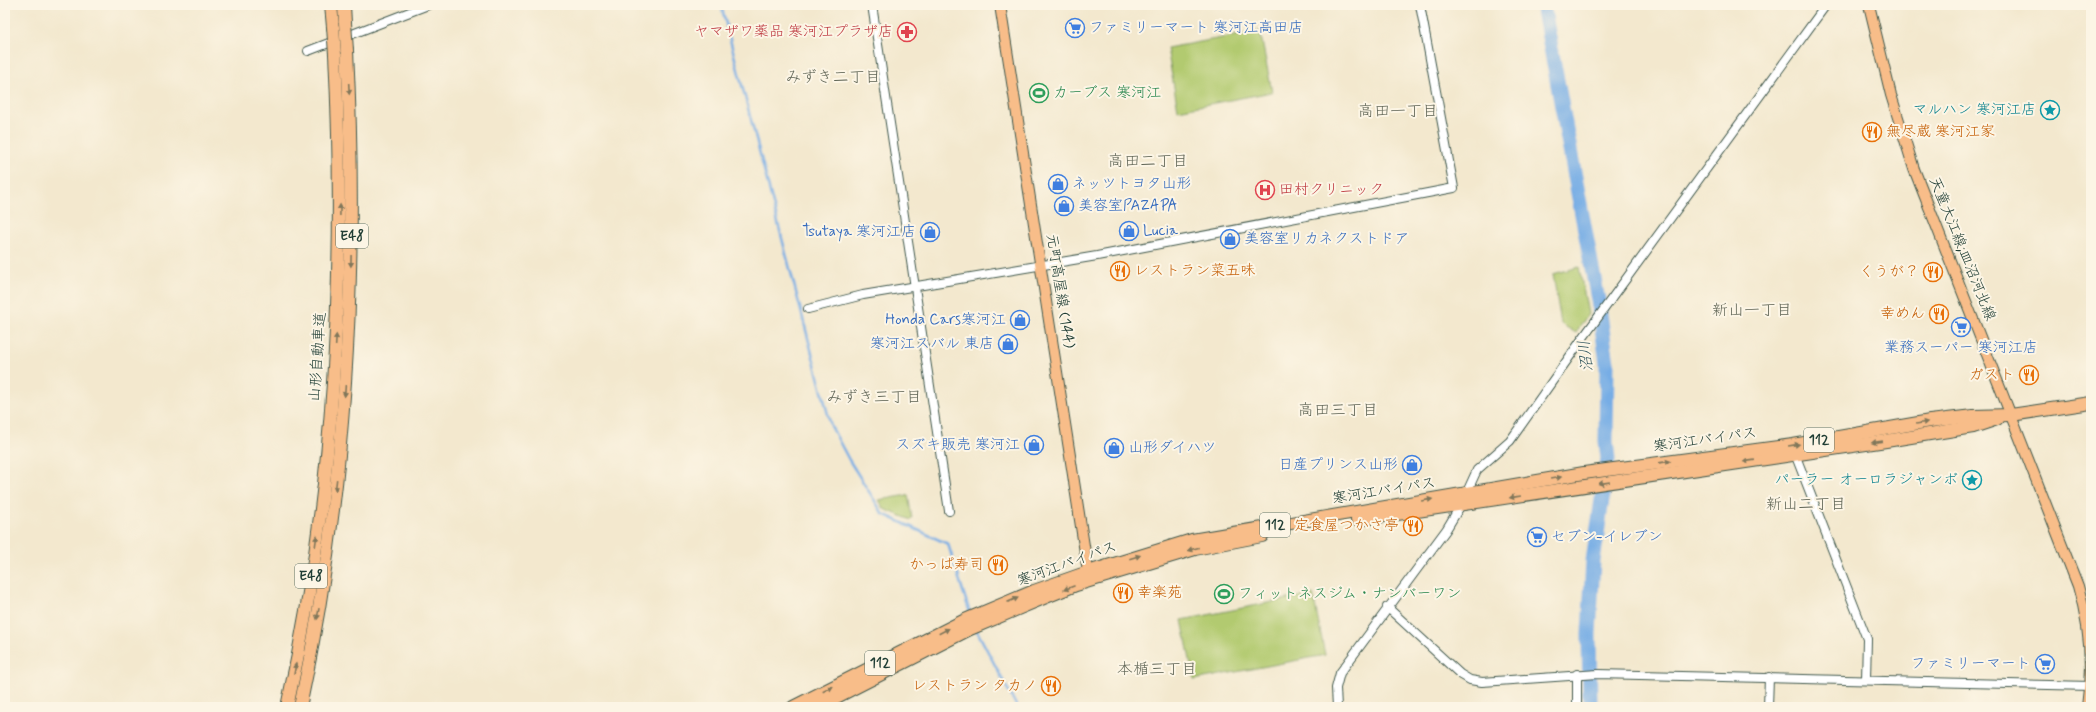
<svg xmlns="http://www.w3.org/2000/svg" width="2096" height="712" font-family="Mynerve,'Klee One',sans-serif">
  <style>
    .green { fill: #b2ca70; stroke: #688452 }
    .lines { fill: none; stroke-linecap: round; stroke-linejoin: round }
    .stream { stroke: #77ade5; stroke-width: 2.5 }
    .river { stroke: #77ade5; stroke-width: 15 }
    .minor-casing { stroke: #3f574b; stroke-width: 10 }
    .major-casing { stroke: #3f574b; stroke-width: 12 }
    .highway-casing { stroke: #3f574b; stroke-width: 14 }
    .minor { stroke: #fff; stroke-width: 8 }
    .major { stroke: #f8bd89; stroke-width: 10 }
    .highway { stroke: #f8bd89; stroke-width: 12 }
    .highway-bridge-casing { stroke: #3f574b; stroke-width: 14; stroke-linecap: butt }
    .highway-bridge { stroke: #f8bd89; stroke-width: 12 }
    .oneway { fill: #81775a }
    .labels { text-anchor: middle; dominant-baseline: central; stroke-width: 4; stroke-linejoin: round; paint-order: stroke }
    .shield { fill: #fcf5e5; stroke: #617469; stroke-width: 1 }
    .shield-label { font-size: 14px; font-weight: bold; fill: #1f3d34 }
    .shop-label { font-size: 15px; fill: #366cbe; stroke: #fcf5e5; text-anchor: start }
    .health-label { font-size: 15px; fill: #be3a42; stroke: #fcf5e5; text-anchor: end }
    .leisure-label { font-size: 15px; fill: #27864d; stroke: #fcf5e5; text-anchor: start }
    .culture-label { font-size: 15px; fill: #0d838f; stroke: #fcf5e5; text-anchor: end }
    .food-label { font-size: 15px; fill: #c56008; stroke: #fcf5e5; text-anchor: end }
    .street-label { font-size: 15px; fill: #1f3d34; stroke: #fcf5e5 }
    .neighbourhood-label { font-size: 16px; fill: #626758; stroke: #fcf5e5 }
    .water-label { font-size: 16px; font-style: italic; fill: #355960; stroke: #fcf5e5 }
  </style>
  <rect width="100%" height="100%" fill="#fcf5e5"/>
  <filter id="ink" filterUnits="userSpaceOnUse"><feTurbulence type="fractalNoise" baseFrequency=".025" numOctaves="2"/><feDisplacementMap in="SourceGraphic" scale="8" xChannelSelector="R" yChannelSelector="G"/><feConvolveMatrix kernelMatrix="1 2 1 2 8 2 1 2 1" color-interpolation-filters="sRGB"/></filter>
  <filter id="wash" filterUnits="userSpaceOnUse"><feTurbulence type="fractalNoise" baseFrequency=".012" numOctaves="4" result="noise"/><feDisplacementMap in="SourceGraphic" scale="16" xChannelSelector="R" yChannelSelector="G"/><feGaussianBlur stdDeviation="0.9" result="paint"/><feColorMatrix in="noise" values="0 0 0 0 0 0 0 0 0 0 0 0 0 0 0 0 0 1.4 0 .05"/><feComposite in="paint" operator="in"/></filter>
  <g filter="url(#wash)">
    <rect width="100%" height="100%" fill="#f3e8ce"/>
    <g class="green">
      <polygon points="1260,31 1272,92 1178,110 1167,48"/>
      <polygon points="1579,267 1588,314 1576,333 1561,324 1553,274"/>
      <polygon points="908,495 912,518 911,520 884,509 879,500"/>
      <polygon points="1313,594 1325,655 1194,680 1182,620"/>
    </g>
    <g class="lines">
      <g class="stream">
        <polyline points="721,5 831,426 849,460 883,514 948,544 970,613"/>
        <polyline points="976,629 1017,707"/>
      </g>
      <polyline class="river" points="1543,5 1598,300 1607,363 1606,441 1608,459 1593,561 1589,634 1590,707"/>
    </g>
  </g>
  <g filter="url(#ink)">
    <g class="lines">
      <g class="minor-casing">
        <g id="minor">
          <polyline points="872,5 949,511"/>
          <polyline points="308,51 428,5"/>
          <polyline points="808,309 863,295 1097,256 1454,188 1420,5"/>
          <polyline points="1795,454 1867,639 1866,680"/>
          <polyline points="1387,607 1460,674 1470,680 1482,682 1598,674 2091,686"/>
          <polyline points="1337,707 1336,688 1340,673 1446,530 1461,505 1477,470 1510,441 1580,342 1826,5"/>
          <polyline points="1577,707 1577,674"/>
          <polyline points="1768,707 1769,677"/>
        </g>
      </g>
      <g class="major-casing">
        <g id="major">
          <polyline points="1000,5 1089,578"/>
          <path d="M1869,5L1891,95L1914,169L2078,586C2090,626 2093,665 2087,707"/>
        </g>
      </g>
      <g class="highway-casing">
        <g id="highway">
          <polyline points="331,5 333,27"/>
          <polyline points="344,5 345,23"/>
          <polyline points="1357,520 1886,441 1973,427 1997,419"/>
          <path d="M287,707C335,493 346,272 335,54"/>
          <path d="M300,707C347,491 358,270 347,50"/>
          <polyline points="793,707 965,620 1034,591 1088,572 1192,540 1584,473 1793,445 1930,421 1973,416 2011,415 2091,403"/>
          <polyline points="817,707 970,629 1046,597 1076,585 1195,549 1262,536"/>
        </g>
      </g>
      <use href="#minor" class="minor"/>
      <use href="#major" class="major"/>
      <use href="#highway" class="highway"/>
      <g class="highway-bridge-casing">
        <g id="highway-bridge">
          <polyline points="345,23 347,50"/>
          <polyline points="333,27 335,54"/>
        </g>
      </g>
      <use href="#highway-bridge" class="highway-bridge"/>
    </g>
    <defs><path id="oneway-solid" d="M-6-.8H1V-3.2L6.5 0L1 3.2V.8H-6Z"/></defs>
    <g class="oneway">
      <use href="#oneway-solid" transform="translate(349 89) rotate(87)"/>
      <use href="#oneway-solid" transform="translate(340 210) rotate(-89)"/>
      <use href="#oneway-solid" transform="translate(351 261) rotate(91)"/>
      <use href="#oneway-solid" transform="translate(336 340) rotate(-87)"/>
      <use href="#oneway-solid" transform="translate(345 391) rotate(94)"/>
      <use href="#oneway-solid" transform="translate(1922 423) rotate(-10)"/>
      <use href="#oneway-solid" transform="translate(1877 442) rotate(172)"/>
      <use href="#oneway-solid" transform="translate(1794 445) rotate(-9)"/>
      <use href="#oneway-solid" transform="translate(1749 461) rotate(172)"/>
      <use href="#oneway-solid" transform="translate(1665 462) rotate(-8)"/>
      <use href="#oneway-solid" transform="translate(1556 478) rotate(-10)"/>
      <use href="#oneway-solid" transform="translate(1604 483) rotate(171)"/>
      <use href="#oneway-solid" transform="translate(336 485) rotate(97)"/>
      <use href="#oneway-solid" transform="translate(1515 497) rotate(171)"/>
      <use href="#oneway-solid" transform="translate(1427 500) rotate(-9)"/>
      <use href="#oneway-solid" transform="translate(316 541) rotate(-82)"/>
      <use href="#oneway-solid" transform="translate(1193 549) rotate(165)"/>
      <use href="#oneway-solid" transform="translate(1135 557) rotate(-17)"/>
      <use href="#oneway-solid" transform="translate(1069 588) rotate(159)"/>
      <use href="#oneway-solid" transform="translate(1013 600) rotate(-23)"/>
      <use href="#oneway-solid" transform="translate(318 614) rotate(100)"/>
      <use href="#oneway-solid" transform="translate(944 631) rotate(-27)"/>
      <use href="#oneway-solid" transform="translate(295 669) rotate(-80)"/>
      <use href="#oneway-solid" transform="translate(828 689) rotate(-27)"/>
    </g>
  </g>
  <defs>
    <g id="supermarket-ring" transform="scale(1)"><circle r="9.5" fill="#fcf5e5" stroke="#3f7fe0" stroke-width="1.5"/><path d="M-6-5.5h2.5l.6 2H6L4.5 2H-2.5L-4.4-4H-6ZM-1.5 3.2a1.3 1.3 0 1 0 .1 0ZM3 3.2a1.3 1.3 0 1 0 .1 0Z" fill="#3f7fe0"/></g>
    <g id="pharmacy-ring" transform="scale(1)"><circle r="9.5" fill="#fcf5e5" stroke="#e0444e" stroke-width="1.5"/><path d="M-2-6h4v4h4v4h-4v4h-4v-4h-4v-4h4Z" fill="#e0444e"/></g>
    <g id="stadium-ring" transform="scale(1)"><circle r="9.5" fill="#fcf5e5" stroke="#2e9e5b" stroke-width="1.5"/><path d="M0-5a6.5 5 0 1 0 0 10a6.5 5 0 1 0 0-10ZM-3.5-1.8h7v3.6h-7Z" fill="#2e9e5b"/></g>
    <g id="sight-ring" transform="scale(1)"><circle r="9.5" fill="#fcf5e5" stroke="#0f9aa8" stroke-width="1.5"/><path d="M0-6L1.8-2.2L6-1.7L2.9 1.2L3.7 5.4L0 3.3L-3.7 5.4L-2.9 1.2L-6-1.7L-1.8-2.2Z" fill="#0f9aa8"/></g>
    <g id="restaurant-ring" transform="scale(1)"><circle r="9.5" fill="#fcf5e5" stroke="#e8710a" stroke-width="1.5"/><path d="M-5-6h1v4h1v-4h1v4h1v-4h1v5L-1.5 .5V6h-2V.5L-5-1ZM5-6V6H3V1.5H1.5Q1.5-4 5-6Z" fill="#e8710a"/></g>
    <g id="shop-ring" transform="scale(1)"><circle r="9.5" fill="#fcf5e5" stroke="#3f7fe0" stroke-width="1.5"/><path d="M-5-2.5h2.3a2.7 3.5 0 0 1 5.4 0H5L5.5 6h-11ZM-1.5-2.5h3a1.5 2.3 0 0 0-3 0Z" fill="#3f7fe0"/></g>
    <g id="hospital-ring" transform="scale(1)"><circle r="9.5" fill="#fcf5e5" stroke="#e0444e" stroke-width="1.5"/><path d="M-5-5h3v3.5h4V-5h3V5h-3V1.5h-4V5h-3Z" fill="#e0444e"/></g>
  </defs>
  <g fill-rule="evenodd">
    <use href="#supermarket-ring" x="1075" y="28"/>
    <use href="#pharmacy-ring" x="907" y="32"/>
    <use href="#stadium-ring" x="1039" y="93"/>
    <use href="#sight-ring" x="2050" y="110"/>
    <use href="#restaurant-ring" x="1872" y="132"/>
    <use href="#shop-ring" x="1058" y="184"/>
    <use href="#hospital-ring" x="1265" y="190"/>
    <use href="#shop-ring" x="1064" y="206"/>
    <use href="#shop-ring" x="1129" y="231"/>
    <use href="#shop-ring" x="930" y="232"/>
    <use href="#shop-ring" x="1230" y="239"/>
    <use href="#restaurant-ring" x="1120" y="271"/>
    <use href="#restaurant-ring" x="1933" y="272"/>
    <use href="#restaurant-ring" x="1939" y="314"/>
    <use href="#shop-ring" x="1020" y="320"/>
    <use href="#supermarket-ring" x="1961" y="327"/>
    <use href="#shop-ring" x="1008" y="344"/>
    <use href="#restaurant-ring" x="2029" y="375"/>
    <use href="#shop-ring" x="1034" y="445"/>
    <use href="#shop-ring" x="1114" y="448"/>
    <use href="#shop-ring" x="1412" y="465"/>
    <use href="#sight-ring" x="1972" y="480"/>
    <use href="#restaurant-ring" x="1413" y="526"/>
    <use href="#supermarket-ring" x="1537" y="537"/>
    <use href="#restaurant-ring" x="998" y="565"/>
    <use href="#restaurant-ring" x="1123" y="593"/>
    <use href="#stadium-ring" x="1224" y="594"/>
    <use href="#supermarket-ring" x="2045" y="664"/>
    <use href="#restaurant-ring" x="1051" y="686"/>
  </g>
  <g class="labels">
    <g class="shield">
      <rect x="336" y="224" width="32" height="24" rx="3"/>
      <rect x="1804" y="428" width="30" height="24" rx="3"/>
      <rect x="1260" y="513" width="30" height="24" rx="3"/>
      <rect x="295" y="564" width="32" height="24" rx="3"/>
      <rect x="865" y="651" width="30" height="24" rx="3"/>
    </g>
    <g class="shield-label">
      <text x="352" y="236">E48</text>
      <text x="1819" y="440">112</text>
      <text x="1275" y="525">112</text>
      <text x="311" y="576">E48</text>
      <text x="880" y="663">112</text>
    </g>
    <g class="shop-label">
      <text x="1089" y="28">ファミリーマート 寒河江高田店</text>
      <text x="1072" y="184">ネッツトヨタ山形</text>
      <text x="1078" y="206">美容室PAZAPA</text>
      <text x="1143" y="231">Lucia</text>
      <text x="916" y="232" text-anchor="end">Tsutaya 寒河江店</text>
      <text x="1244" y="239">美容室リカネクストドア</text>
      <text x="1006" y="320" text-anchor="end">Honda Cars寒河江</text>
      <text x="994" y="344" text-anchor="end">寒河江スバル 東店</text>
      <text x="1961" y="348" text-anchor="middle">業務スーパー 寒河江店</text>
      <text x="1020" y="445" text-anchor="end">スズキ販売 寒河江</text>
      <text x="1128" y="448">山形ダイハツ</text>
      <text x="1398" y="465" text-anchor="end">日産プリンス山形</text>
      <text x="1551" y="537">セブン-イレブン</text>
      <text x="2031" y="664" text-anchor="end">ファミリーマート</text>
    </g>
    <g class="health-label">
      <text x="893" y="32">ヤマザワ薬品 寒河江プラザ店</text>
      <text x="1279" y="190" text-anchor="start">田村クリニック</text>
    </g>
    <g class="leisure-label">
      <text x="1053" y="93">カーブス 寒河江</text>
      <text x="1238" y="594">フィットネスジム・ナンバーワン</text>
    </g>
    <g class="culture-label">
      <text x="2036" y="110">マルハン 寒河江店</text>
      <text x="1958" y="480">パーラー オーロラジャンボ</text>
    </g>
    <g class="food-label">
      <text x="1886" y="132" text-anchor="start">無尽蔵 寒河江家</text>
      <text x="1134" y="271" text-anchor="start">レストラン菜五味</text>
      <text x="1919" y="272">くうが？</text>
      <text x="1925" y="314">幸めん</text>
      <text x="2015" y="375">ガスト</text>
      <text x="1399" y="526">定食屋つかさ亭</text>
      <text x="984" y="565">かっぱ寿司</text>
      <text x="1137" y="593" text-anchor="start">幸楽苑</text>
      <text x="1037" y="686">レストラン タカノ</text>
    </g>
    <g class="street-label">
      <text transform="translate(1962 249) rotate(68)">天童大江線;皿沼河北線</text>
      <text transform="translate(1060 291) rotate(81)">元町高屋線 (144)</text>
      <text transform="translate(318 357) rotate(-86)">山形自動車道</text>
      <text transform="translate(1705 440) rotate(-8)">寒河江バイパス</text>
      <text transform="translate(1384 491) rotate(-9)">寒河江バイパス</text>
      <text transform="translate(1067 564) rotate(-20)">寒河江バイパス</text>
    </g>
    <g class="neighbourhood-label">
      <text x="833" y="77">みずき二丁目</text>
      <text x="1398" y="111">高田一丁目</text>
      <text x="1148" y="161">高田二丁目</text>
      <text x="1752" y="310">新山一丁目</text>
      <text x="874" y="397">みずき三丁目</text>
      <text x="1338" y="410">高田三丁目</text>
      <text x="1806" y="504">新山二丁目</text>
      <text x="1157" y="669">本楯三丁目</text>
    </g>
    <g class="water-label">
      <text transform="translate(1586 356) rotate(-97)">沼川</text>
    </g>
  </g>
  <rect width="2096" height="712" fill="none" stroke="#fcf5e5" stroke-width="20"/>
</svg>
